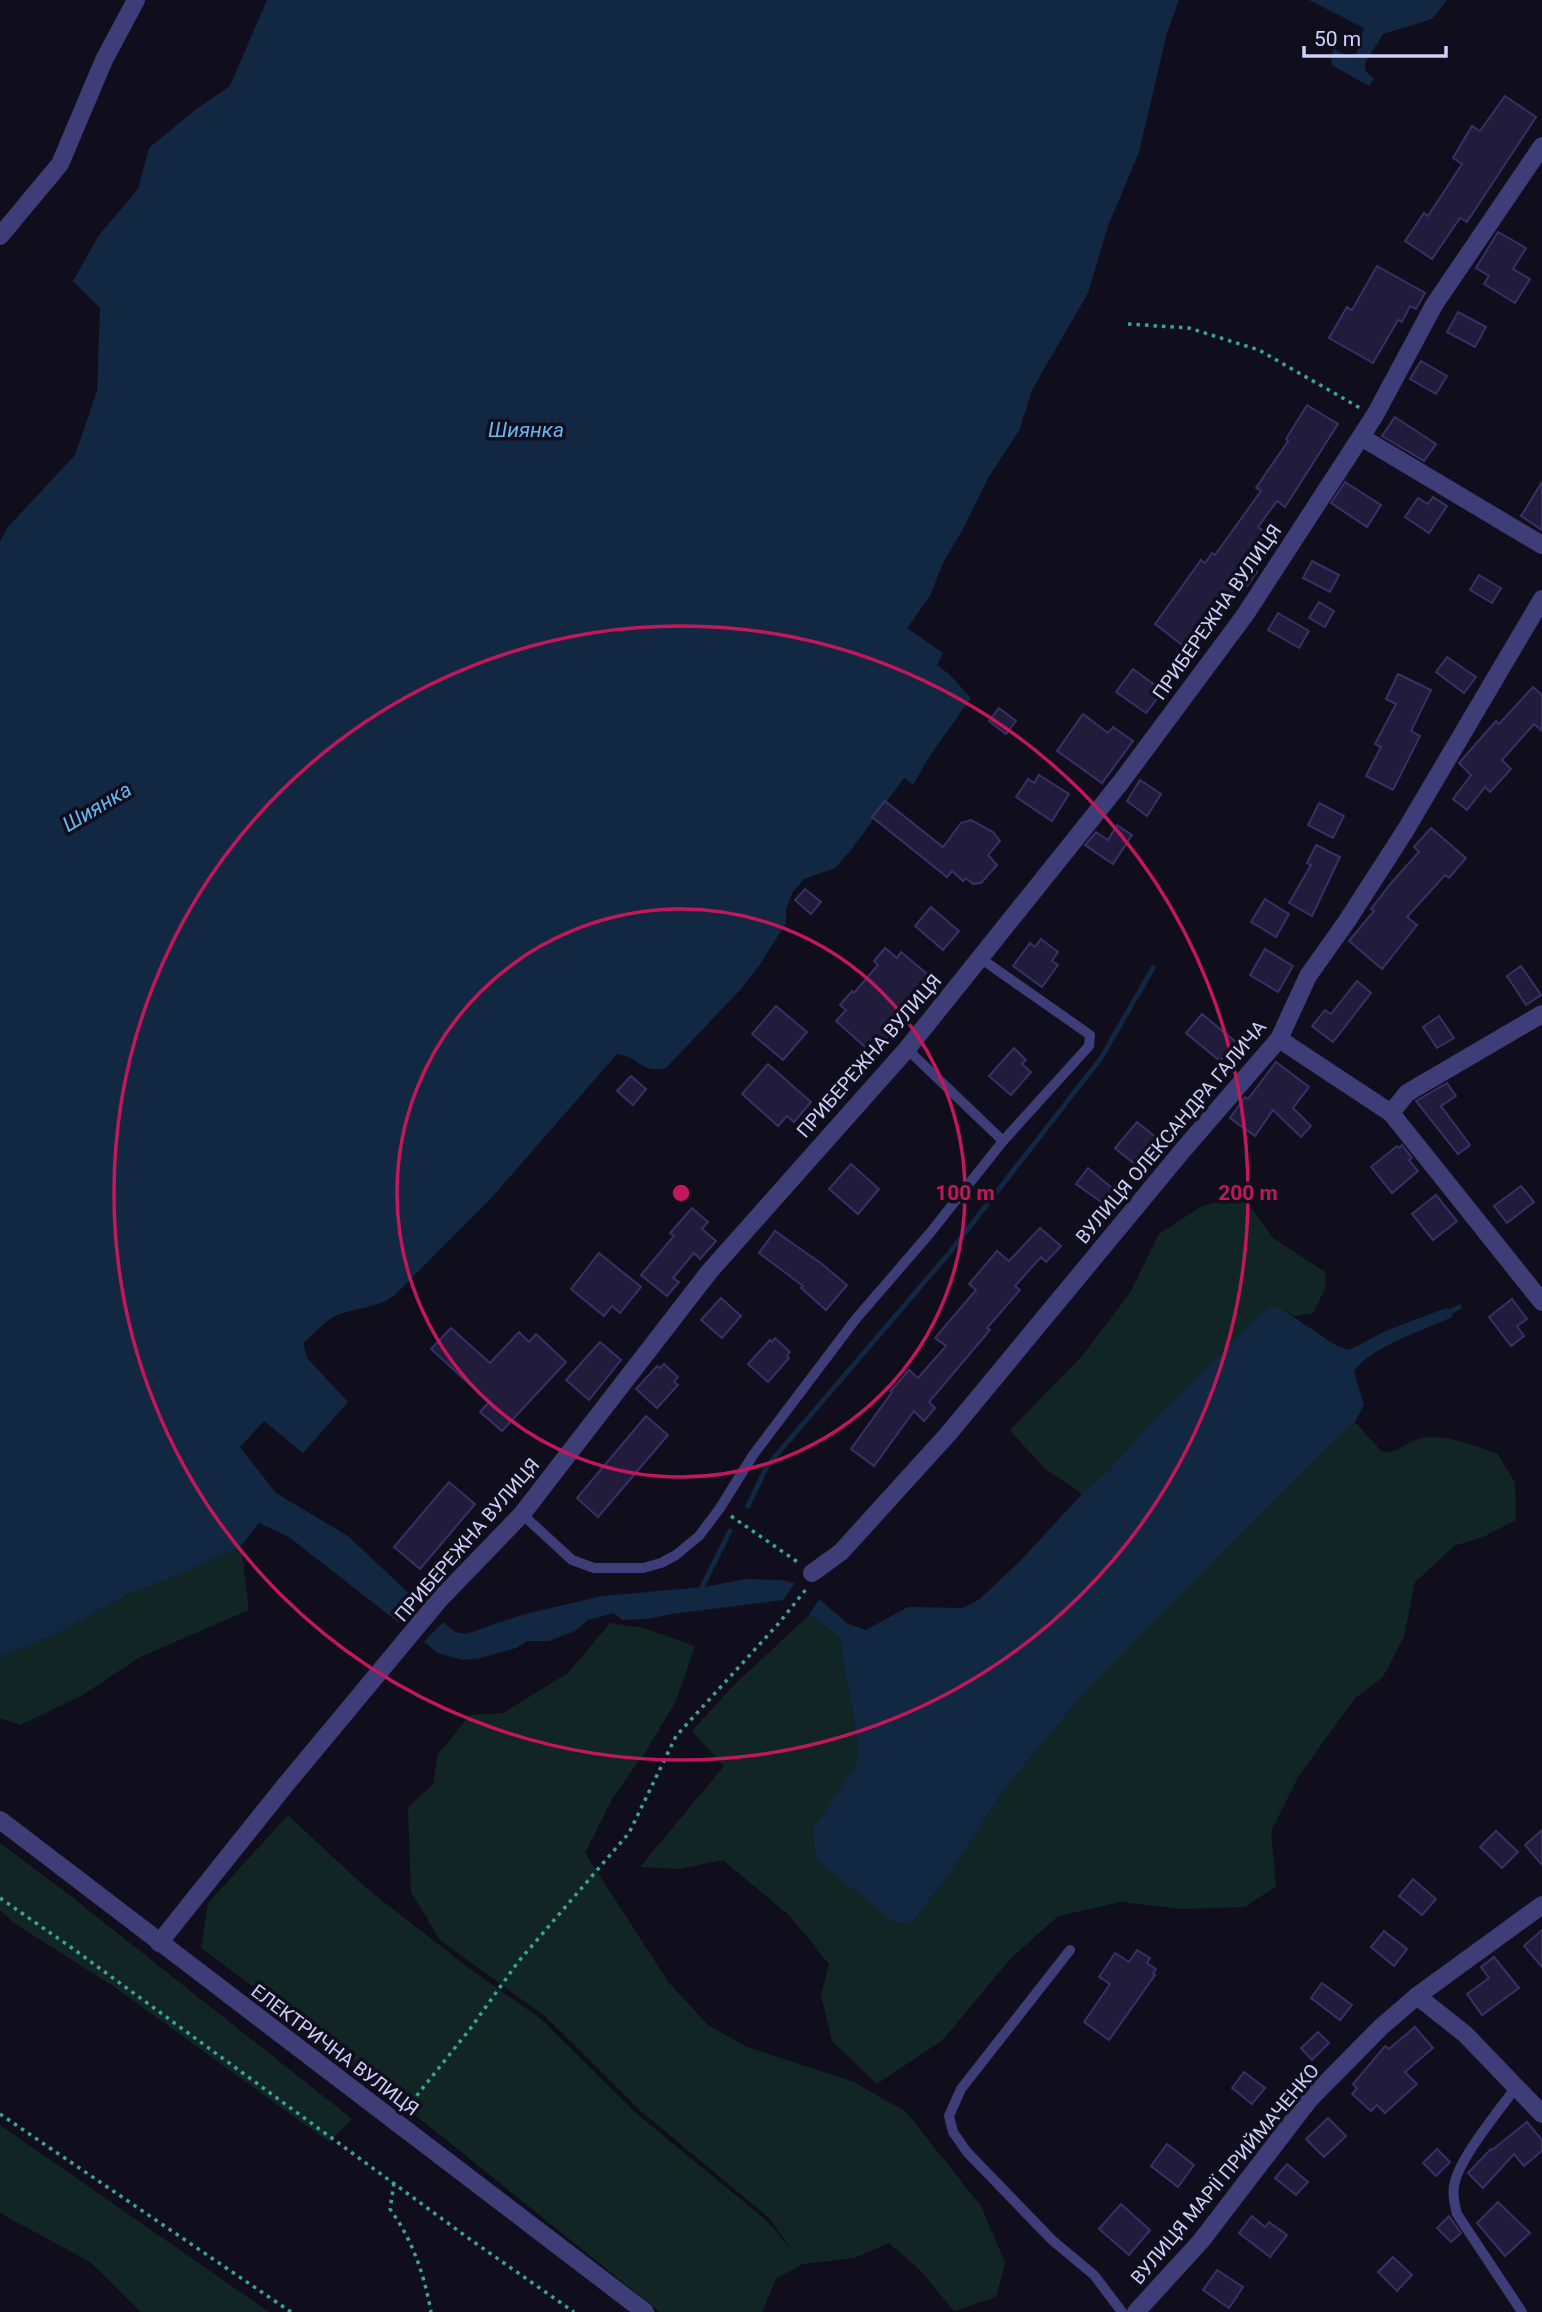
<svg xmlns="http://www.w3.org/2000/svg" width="1542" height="2312" font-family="Roboto,sans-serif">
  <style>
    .green { fill: #112624 }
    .water { fill: #122741 }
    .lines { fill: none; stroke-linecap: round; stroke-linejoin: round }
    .stream { stroke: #122741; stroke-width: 5 }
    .building { fill: #211c3c; stroke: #383065; stroke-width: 2 }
    .path { stroke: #39a499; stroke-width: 3.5; stroke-dasharray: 3.5 5; stroke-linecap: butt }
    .service { stroke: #3d3d77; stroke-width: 10 }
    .minor { stroke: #3d3d77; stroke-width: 18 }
    .tertiary { stroke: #3d3d77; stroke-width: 18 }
    .ring { fill: none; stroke: #c2185b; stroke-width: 3.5 }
    .labels { text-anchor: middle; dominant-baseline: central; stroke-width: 7; stroke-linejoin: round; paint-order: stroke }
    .street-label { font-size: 19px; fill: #d1cefa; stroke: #100e1d }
    .water-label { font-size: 21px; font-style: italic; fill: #66b6f0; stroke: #100e1d }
    .centre { fill: #c2185b; stroke: #100e1d; stroke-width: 3.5 }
    .ring-label { font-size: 21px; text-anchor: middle; font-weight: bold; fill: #c2185b; stroke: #100e1d; stroke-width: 7; stroke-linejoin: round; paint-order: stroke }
  </style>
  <rect width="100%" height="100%" fill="#100e1d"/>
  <g class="green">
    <path d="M1242,1196L1273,1238L1325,1272L1326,1287L1313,1313L1294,1316C1280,1308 1274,1305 1260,1314L1154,1419L1109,1470L1082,1494L1044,1468L1010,1430L1083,1355L1130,1293L1159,1234L1202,1206Z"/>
    <path d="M1355,1422L1382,1452C1400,1453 1407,1440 1423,1438C1448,1434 1475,1446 1498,1454L1515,1483L1516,1520L1485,1536L1454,1546L1415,1582L1404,1636L1383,1677L1355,1698L1298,1777L1271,1831L1276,1886L1245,1907L1181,1909L1121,1902L1058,1916L1009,1960L943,2040L877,2084L832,2041L821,1995L829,1964L790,1916L723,1860L680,1869L640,1867L724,1766L692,1731L733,1686L809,1615L839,1636L859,1750L855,1768L841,1791L911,1924L951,1872L1002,1792L1087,1690L1322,1452Z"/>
    <polygon points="241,1546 249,1610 140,1657 81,1696 20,1725 0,1718 0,1657 60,1632 128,1594 173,1577"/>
    <polygon points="610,1623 643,1628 695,1646 676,1701 646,1751 613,1797 585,1853 669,1983 708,2025 747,2047 854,2082 906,2112 981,2206 1005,2263 996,2297 954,2311 919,2269 889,2243 854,2258 802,2264 776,2279 762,2312 660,2312 281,2007 201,1948 208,1903 288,1815 366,1888 470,1969 541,2019 638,2115 767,2221 792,2250 769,2218 641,2111 546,2017 440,1940 411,1892 408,1807 433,1785 438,1754 470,1715 503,1713 568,1673"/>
    <polygon points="0,1843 68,1894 352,2119 329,2142 116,1988 14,1923 0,1910"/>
    <polygon points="0,2125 269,2312 141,2312 90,2262 0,2213"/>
  </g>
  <g class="water">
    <path d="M267,0H1179L1167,33L1139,152L1108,226L1088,293L1032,390L1019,431L988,478L963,529L943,563L930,596L907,628L943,653L937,665L949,674L971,698L929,757L913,785L904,778L851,850L835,868L804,879L792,893L786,910V923L759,966L740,990L666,1068C640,1074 639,1056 617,1054L493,1196L396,1294C380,1308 357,1307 338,1315C325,1320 313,1335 303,1343L307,1358L348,1402L303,1453L264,1421L240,1447L276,1493L348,1536L418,1602L399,1623L289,1537L259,1523L241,1546L173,1577L128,1594L60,1632L0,1657V542L7,528L75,455L97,391L100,308L73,281L99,235L138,189L149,148L195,110L230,86Z"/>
    <path d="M1309,0H1447L1432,19L1383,34L1365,63C1364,71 1367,74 1374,78L1369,86L1332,65L1331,55L1334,49L1355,59L1364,28Z"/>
    <path d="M1270,1307L1280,1308L1337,1346L1349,1350L1388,1330L1446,1308L1452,1311V1317C1427,1329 1365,1349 1354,1372L1364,1405L1355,1422L1322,1452L1087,1690L1002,1792L951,1872L911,1924L893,1921L816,1859L813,1829L855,1768L859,1750L839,1636L809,1615L819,1599L848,1624L866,1630L908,1607L963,1608L980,1599L1022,1559L1082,1494L1109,1470L1154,1419L1260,1314Z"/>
    <polygon points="746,1579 780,1580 795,1583 783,1600 672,1614 646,1619 622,1620 614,1613 588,1620 575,1631 549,1641 528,1641 516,1648 480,1658 463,1660 438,1653 424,1642 443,1622 455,1632 466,1634 521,1615 602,1596 704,1587"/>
  </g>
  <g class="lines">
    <g class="stream">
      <polyline points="1446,1314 1459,1307"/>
      <polyline points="748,1506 767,1466 950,1252 1101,1058 1153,968"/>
      <polyline points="700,1591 730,1531"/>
    </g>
  </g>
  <g class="building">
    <polygon points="1505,96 1536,117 1467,222 1460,218 1432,259 1405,241 1424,213 1428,216 1462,164 1453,158 1472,126 1480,131"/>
    <polygon points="1498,232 1526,248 1513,269 1530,279 1515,303 1484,284 1489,276 1476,268"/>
    <polygon points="1377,266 1425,293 1416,309 1410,306 1402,322 1398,320 1373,363 1329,338 1347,307 1352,310"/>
    <polygon points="1458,312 1486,327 1475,347 1447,332"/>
    <polygon points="1421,361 1447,376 1436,394 1410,379"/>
    <polygon points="1307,405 1338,424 1285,507 1277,501 1258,527 1270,536 1249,566 1257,572 1247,586 1240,580 1222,607 1217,603 1185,647 1155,624 1201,560 1205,563 1212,553 1215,555 1261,491 1256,488 1288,441 1286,439"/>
    <polygon points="1395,417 1436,444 1424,461 1382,436"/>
    <polygon points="1345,482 1381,505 1367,527 1331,503"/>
    <polygon points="1542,482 1542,530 1521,516"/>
    <polygon points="1433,497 1447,506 1429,533 1405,517 1418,498 1428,504"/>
    <polygon points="1312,561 1339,575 1330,592 1303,578"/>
    <polygon points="1479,575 1501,588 1492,603 1470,590"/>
    <polygon points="1319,602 1334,611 1325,627 1309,618"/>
    <polygon points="1278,613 1309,631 1299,648 1268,630"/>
    <polygon points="1447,657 1476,677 1464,693 1436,672"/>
    <polygon points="1133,669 1163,691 1146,713 1116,692"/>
    <polygon points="1398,674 1431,690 1411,731 1420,736 1393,790 1366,776 1381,747 1375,744 1396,704 1386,699"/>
    <polygon points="1533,687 1542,695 1542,731 1534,724 1502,760 1511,769 1490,792 1485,787 1467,810 1453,799 1471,775 1459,763 1496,721 1499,724"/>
    <polygon points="999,708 1016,721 1006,734 989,721"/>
    <polygon points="1083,714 1108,733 1113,727 1133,741 1102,783 1057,751"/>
    <polygon points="1039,775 1069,794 1052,821 1016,797 1028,779 1034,783"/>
    <polygon points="1140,780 1161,794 1147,816 1127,801"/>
    <polygon points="885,801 943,847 961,823 971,820 993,832 1000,841 988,855 997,865 981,883 973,884 966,878 963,881 952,871 947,877 872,817"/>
    <polygon points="1319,803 1344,816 1333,838 1308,825"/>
    <polygon points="1117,825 1132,835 1113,864 1085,845 1096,832 1108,840"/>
    <polygon points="1431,828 1466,858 1449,878 1445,875 1407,917 1417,925 1382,969 1349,941 1374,911 1371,909 1392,882 1419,852 1414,847"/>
    <polygon points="1316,845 1340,857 1312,916 1289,903 1311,865 1307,863"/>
    <polygon points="805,889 821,902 811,914 795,900"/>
    <polygon points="1265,899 1289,914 1276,937 1251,922"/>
    <polygon points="931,907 959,931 943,950 915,926"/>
    <polygon points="1041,939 1058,952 1052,961 1058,965 1042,987 1013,966 1030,943 1035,947"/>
    <polygon points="885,948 897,958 901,952 939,984 930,996 922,990 902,1014 905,1016 873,1054 836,1021 846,1010 840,1005 852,991 854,993 878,965 874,961"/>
    <polygon points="1265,949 1293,966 1278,992 1250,975"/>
    <polygon points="1521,966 1541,995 1526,1005 1507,976"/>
    <polygon points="1357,981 1371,993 1333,1042 1312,1026 1325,1010 1331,1014"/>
    <polygon points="776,1006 807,1032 783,1060 752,1034"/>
    <polygon points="1202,1014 1236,1042 1220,1061 1186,1033"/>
    <polygon points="1439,1016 1454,1038 1437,1048 1423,1027"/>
    <polygon points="1014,1048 1026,1060 1022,1064 1031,1072 1011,1095 989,1076"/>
    <polygon points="1276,1062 1309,1087 1293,1108 1311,1126 1301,1137 1273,1110 1255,1136 1230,1118 1245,1097 1248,1099"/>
    <polygon points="768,1064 811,1102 794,1122 787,1116 778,1126 742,1094"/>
    <polygon points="631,1076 646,1089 633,1105 617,1091"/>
    <polygon points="1447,1083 1456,1096 1441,1106 1470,1145 1458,1154 1416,1101"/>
    <polygon points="1137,1122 1159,1140 1137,1166 1115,1148"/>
    <polygon points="1402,1145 1412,1158 1409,1160 1418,1171 1392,1193 1371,1167 1397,1146 1399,1148"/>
    <polygon points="851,1164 879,1189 858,1214 829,1189"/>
    <polygon points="1088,1168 1112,1188 1101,1202 1076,1184"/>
    <polygon points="1521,1186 1534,1202 1507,1223 1494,1206"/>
    <polygon points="1436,1195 1457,1221 1433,1240 1412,1214"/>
    <polygon points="692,1208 708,1222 702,1229 716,1241 700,1259 694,1253 673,1278 679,1282 667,1296 641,1275 674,1236 670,1233"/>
    <polygon points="1040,1228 1061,1246 1046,1262 1041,1257 1015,1286 1020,1290 987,1328 990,1330 929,1402 935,1408 924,1421 914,1411 874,1466 851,1449 892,1392 891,1391 909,1370 918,1378 946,1346 935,1338 976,1290 969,1284 997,1251 1009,1261"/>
    <polygon points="775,1231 822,1264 847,1285 826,1310 801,1288 803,1286 759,1253"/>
    <polygon points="599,1253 641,1287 620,1313 612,1306 604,1316 571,1289"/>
    <polygon points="721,1298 741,1316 722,1338 701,1320"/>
    <polygon points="1512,1299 1527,1319 1517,1326 1524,1336 1511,1346 1489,1317"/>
    <polygon points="451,1328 490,1363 519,1332 529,1342 536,1334 566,1362 502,1431 480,1412 489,1402 431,1349"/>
    <polygon points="775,1338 790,1352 787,1356 789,1358 768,1382 748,1364 770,1340 772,1342"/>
    <polygon points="600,1342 621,1360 589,1400 566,1380"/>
    <polygon points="664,1364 678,1377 674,1382 678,1385 657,1408 636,1389 657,1366 660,1368"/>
    <polygon points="646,1416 668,1435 598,1517 577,1498"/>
    <polygon points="449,1482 475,1504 420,1569 394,1547"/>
    <polygon points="1542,1830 1542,1865 1525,1845"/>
    <polygon points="1496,1831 1518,1852 1502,1868 1480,1847"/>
    <polygon points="1413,1879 1436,1899 1422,1915 1399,1896"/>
    <polygon points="1542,1930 1542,1967 1524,1946"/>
    <polygon points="1384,1931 1407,1949 1394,1966 1371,1947"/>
    <polygon points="1137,1950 1150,1958 1147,1963 1156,1969 1153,1974 1155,1975 1109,2040 1084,2022 1110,1984 1099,1977 1115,1953 1129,1962"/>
    <polygon points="1494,1957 1519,1988 1482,2015 1467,1994 1489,1978 1481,1967"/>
    <polygon points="1322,1983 1352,2005 1340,2020 1311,1998"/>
    <polygon points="1415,2027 1433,2048 1405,2072 1417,2084 1385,2113 1377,2105 1371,2111 1352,2094 1357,2088 1353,2084 1385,2046 1389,2049"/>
    <polygon points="1318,2032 1329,2043 1312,2060 1301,2048"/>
    <polygon points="1244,2072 1265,2088 1252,2104 1232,2088"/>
    <polygon points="1328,2118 1346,2136 1324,2157 1306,2139"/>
    <polygon points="1527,2122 1542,2140 1542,2151 1524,2166 1514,2154 1483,2188 1468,2173 1491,2149 1492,2150"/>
    <polygon points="1167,2144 1194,2165 1178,2187 1151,2166"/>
    <polygon points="1437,2149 1450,2162 1436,2176 1423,2163"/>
    <polygon points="1287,2164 1308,2182 1296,2195 1275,2178"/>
    <polygon points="1498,2202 1530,2233 1505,2256 1477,2223"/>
    <polygon points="1121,2204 1150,2230 1129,2255 1099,2229"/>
    <polygon points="1252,2216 1265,2227 1269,2222 1287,2235 1270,2257 1239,2233"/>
    <polygon points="1449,2216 1461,2233 1451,2242 1437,2228"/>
    <polygon points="1393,2257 1412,2275 1397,2291 1378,2272"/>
    <polygon points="1217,2270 1243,2287 1229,2308 1203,2290"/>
  </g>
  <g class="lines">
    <g class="path">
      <polyline points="1128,324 1189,328 1259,350 1360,408"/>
      <polyline points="731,1516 799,1563"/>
      <polyline points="0,1898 72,1948 471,2240 574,2312"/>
      <polyline points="406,2109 470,2029 518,1962 629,1833 676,1736 779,1623 807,1588"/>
      <polyline points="0,2114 291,2312"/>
      <path d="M394,2183L390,2209C413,2241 424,2274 431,2312"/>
    </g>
    <g class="service">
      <polyline points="980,958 1090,1035 1089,1046 1003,1141"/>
      <polyline points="522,1514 572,1560 594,1568 643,1568 661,1563 676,1555 699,1536 720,1508 753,1455 855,1320 930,1233 1003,1141 907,1049"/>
      <polyline points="1070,1950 961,2089 949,2116 953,2132 967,2152 1052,2240 1094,2275 1122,2312"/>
      <path d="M1516,2087C1499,2111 1458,2159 1454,2186C1452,2196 1455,2205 1457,2214L1522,2312"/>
    </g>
    <g class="minor">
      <polyline points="0,236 60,164 104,60 136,0"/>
      <polyline points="1361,437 1542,545"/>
      <polyline points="1279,1039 1391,1113 1542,1302"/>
      <polyline points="1391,1113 1407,1093 1542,1014"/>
      <polyline points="812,1573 841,1552 949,1433 1183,1150 1279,1039 1308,976 1347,921 1405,831 1542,599"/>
      <polyline points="159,1943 287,1783 440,1599 522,1514 709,1272 907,1049 1121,782 1245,615 1375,415 1434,305 1542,146"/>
      <polyline points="1417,1996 1465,2034 1542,2114"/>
      <polyline points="1136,2312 1201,2241 1309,2100 1381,2027 1417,1996 1542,1905"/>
    </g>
    <polyline class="tertiary" points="0,1820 645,2312"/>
  </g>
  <g class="ring">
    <circle cx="681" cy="1193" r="284"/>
    <circle cx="681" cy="1193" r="567"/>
  </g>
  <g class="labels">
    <g class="street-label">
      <text transform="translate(1217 612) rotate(-55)">ПРИБЕРЕЖНА ВУЛИЦЯ</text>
      <text transform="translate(869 1056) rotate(-49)">ПРИБЕРЕЖНА ВУЛИЦЯ</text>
      <text transform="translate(1171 1132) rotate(-50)">ВУЛИЦЯ ОЛЕКСАНДРА ГАЛИЧА</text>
      <text transform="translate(467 1540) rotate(-49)">ПРИБЕРЕЖНА ВУЛИЦЯ</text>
      <text transform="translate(335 2050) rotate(37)">ЕЛЕКТРИЧНА ВУЛИЦЯ</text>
      <text transform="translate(1225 2174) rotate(-50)">ВУЛИЦЯ МАРІЇ ПРИЙМАЧЕНКО</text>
    </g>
    <g class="water-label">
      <text x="526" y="430">Шиянка</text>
      <text transform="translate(97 807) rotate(-31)">Шиянка</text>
    </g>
  </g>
  <circle cx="681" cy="1193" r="10" class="centre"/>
  <g class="ring-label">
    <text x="965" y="1200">100 m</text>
    <text x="1248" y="1200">200 m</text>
  </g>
  <path d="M1304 46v10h142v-10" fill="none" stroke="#d1cefa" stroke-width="3.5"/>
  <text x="1314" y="46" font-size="21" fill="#d1cefa" stroke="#100e1d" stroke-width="5" paint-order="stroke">50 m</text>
</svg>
